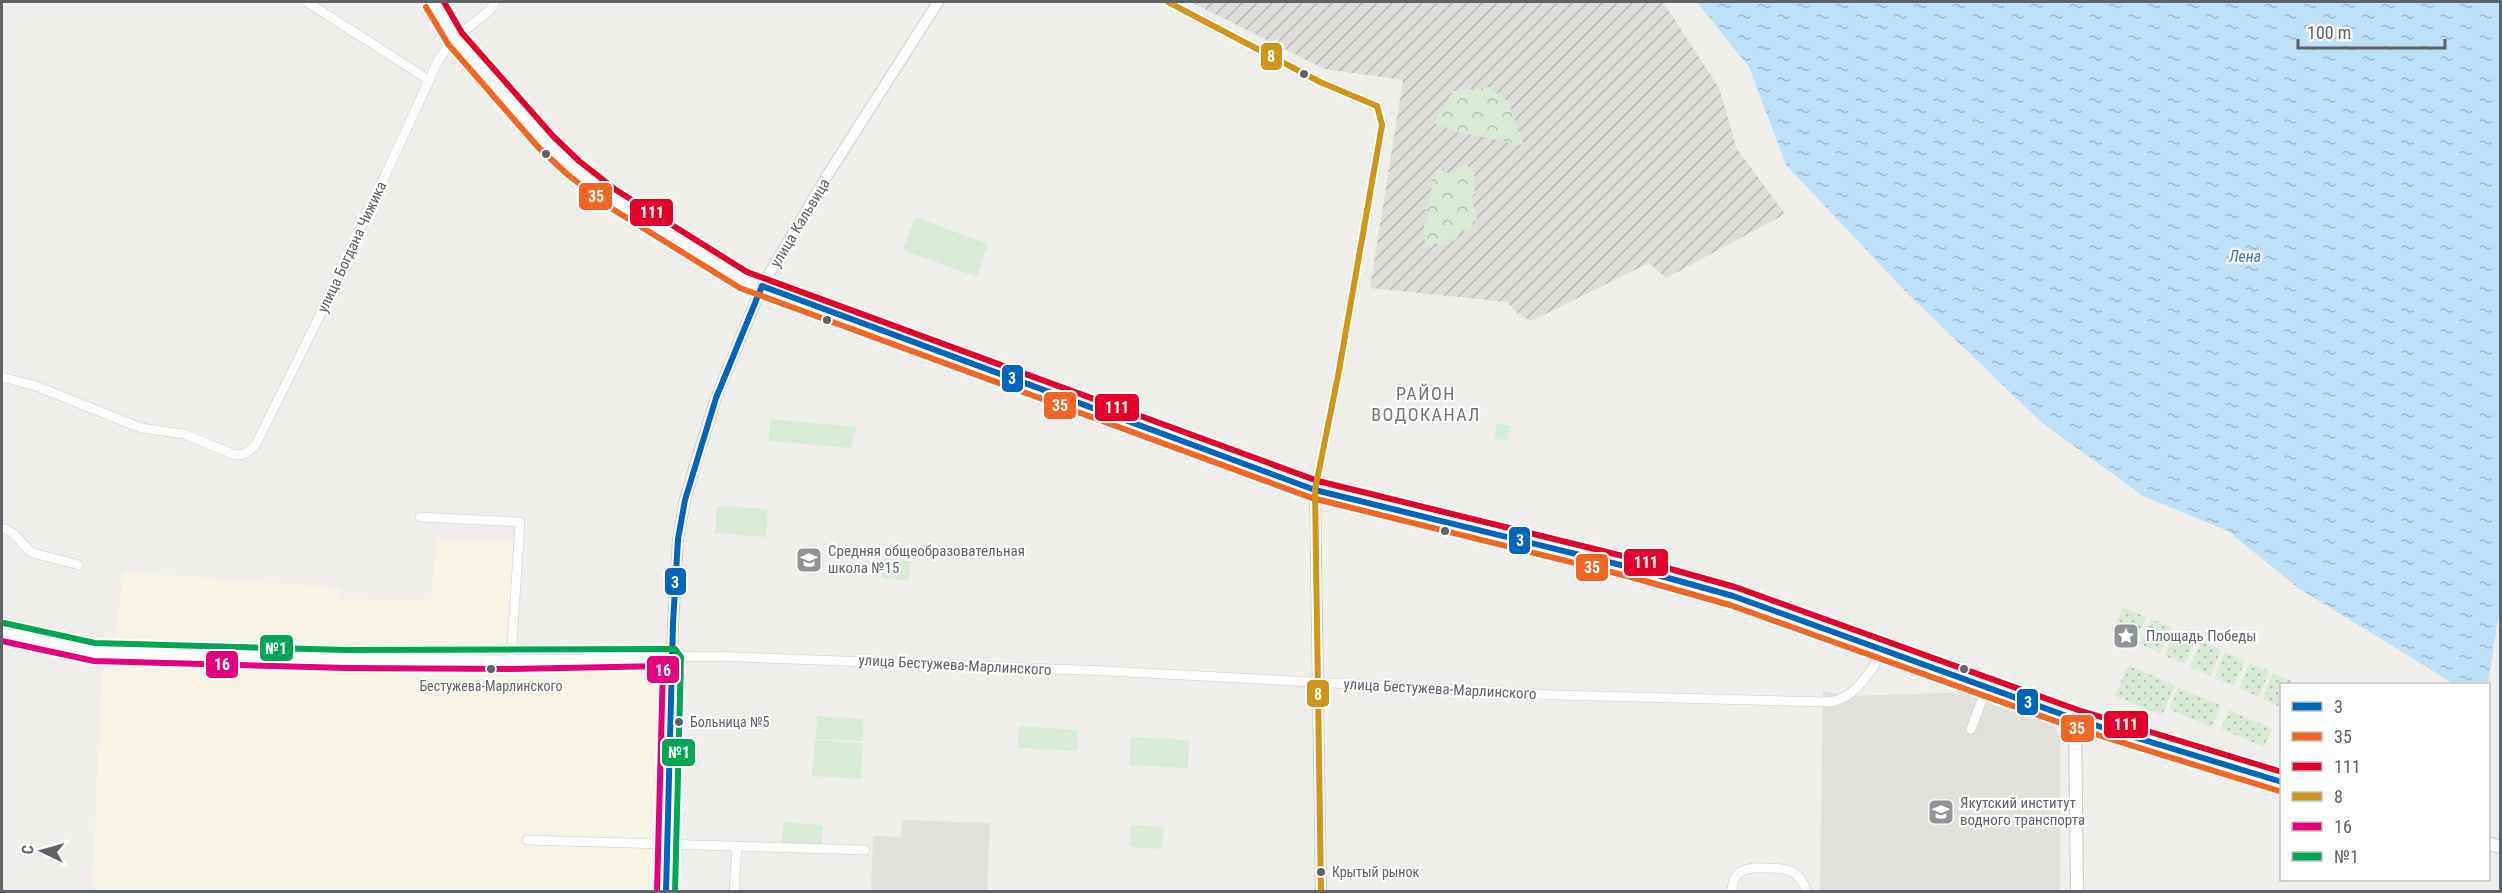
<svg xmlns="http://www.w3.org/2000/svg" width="2502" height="893" font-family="'Roboto Condensed',sans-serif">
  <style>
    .commercial { fill: #f7f3e4 }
    .industrial { fill: url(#industrial-furrows) }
    .education { fill: #e2e0da }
    .grass { fill: url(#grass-dots) }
    .forest { fill: url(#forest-crowns) }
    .park { fill: #d8ebd6 }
    .water { fill: url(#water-ripples) }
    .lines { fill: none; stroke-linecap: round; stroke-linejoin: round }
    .minor-casing { stroke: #cbcccc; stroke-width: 10 }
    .tertiary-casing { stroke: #cbcccc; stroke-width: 12 }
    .secondary-casing { stroke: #cacacb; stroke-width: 14 }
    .minor { stroke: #fdfcfc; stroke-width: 9 }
    .tertiary { stroke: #fdfcfc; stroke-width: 10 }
    .secondary { stroke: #fdfcfc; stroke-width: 12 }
    .bus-1-casing { stroke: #fff; stroke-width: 10 }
    .bus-2-casing { stroke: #fff; stroke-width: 10 }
    .bus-3-casing { stroke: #fff; stroke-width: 10 }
    .bus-4-casing { stroke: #fff; stroke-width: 10 }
    .bus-5-casing { stroke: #fff; stroke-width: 10 }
    .bus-6-casing { stroke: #fff; stroke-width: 10 }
    .bus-1 { stroke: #0065bd; stroke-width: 6 }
    .bus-2 { stroke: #f26522; stroke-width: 6 }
    .bus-3 { stroke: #e4002b; stroke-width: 6 }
    .bus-4 { stroke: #d1951a; stroke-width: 6 }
    .bus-5 { stroke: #e5007d; stroke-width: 6 }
    .bus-6 { stroke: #00a651; stroke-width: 6 }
    .bus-dot { fill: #5f6368; stroke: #fff; stroke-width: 2 }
    .labels { text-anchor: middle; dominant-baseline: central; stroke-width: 4.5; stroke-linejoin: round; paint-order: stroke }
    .bus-label { font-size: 14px; fill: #5f6368; stroke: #fff; text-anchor: start }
    .street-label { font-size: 15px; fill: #5f6368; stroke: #fff }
    .poi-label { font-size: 15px; fill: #5f6368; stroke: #fff; text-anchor: start }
    .water-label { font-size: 16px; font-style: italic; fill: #4174aa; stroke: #fff }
    .quarter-label { font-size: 18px; letter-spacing: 1.5px; fill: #70757a; stroke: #fff }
    .line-badge { stroke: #fff; stroke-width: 2 }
    .badge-label { font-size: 16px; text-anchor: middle; font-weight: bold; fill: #fff }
  </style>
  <defs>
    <pattern id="industrial-furrows" width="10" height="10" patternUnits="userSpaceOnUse" patternTransform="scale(1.5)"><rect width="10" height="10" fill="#dfddda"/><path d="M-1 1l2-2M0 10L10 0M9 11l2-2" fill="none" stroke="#b8b7b5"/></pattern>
    <pattern id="grass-dots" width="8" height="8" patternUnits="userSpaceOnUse" patternTransform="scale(1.5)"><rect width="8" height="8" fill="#d8ebd6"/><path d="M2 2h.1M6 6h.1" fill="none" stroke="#b2c2b1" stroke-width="1.8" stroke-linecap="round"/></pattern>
    <pattern id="forest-crowns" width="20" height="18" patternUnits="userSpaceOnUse" patternTransform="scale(1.5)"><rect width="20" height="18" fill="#d8ebd6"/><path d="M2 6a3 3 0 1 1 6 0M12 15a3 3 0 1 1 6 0" fill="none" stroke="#b2c2b1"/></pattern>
    <pattern id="water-ripples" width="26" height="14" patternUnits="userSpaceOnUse" patternTransform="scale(1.5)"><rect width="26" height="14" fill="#bfe0f9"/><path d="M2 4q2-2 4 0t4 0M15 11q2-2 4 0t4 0" fill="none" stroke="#9eb9cd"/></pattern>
  </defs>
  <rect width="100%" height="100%" fill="#efeeea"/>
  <g class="commercial">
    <polygon points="437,539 518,541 520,654 114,647 124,572 340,588 341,599 431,601"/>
    <polygon points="103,659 652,673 660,685 655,891 92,892"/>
  </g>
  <polygon class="industrial" points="1191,2 1663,2 1719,88 1737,149 1785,214 1666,278 1649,263 1531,321 1517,313 1507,302 1370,288 1403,80 1324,69"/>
  <g class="education">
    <polygon points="1823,691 1850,696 1971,692 2000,694 2024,701 2049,716 2060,735 2060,889 2011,892 1820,892"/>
    <polygon points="902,820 990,823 987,891 871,891 873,836 901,837"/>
  </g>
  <g class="grass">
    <polygon points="2123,607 2146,617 2135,642 2112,632"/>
    <polygon points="2151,619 2171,627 2160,653 2140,644"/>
    <polygon points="2176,630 2196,639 2185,664 2165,656"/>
    <polygon points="2201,642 2221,650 2210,676 2190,667"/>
    <polygon points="2225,652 2245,661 2234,686 2214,678"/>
    <polygon points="2249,663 2269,671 2259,697 2239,688"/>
    <polygon points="2128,665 2175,685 2162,715 2115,696"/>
    <polygon points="2273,673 2293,682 2292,684 2282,684 2281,707 2263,699"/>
    <polygon points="2178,688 2221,705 2212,727 2169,709"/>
    <polygon points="2229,710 2272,729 2264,747 2221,729"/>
  </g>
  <g class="forest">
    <polygon points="1490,87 1508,102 1524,145 1456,132 1434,123 1453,91"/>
    <polygon points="1466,165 1474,171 1475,196 1470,198 1478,217 1467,233 1461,228 1460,236 1453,242 1451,235 1449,244 1434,243 1432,248 1425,245 1424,225 1429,219 1428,211 1424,208 1429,205 1427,202 1431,193 1432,176 1437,175 1435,172 1444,167 1448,174"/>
  </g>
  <g class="park">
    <polygon points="915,217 988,244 977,277 903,250"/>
    <polygon points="770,419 857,427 851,448 769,441"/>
    <polygon points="1497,423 1511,426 1507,441 1494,438"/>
    <polygon points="717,506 768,509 766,537 715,533"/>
    <polygon points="884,558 911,561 909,581 882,578"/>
    <polygon points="817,716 864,719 862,741 816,739"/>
    <polygon points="1019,726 1078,730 1077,751 1017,748"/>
    <polygon points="1131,737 1189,740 1188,768 1129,765"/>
    <polygon points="815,740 863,743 861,779 812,776"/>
    <polygon points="783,822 823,825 822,845 782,843"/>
    <polygon points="1131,825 1164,827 1162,849 1130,847"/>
  </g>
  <polygon class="water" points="1697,2 2500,2 2500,606 2488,684 2454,684 2298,588 2228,531 2143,496 2041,422 1907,293 1786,165 1749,67"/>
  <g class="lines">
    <g class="minor-casing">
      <g id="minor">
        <polyline points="307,2 429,80"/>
        <polyline points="1168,2 1320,82 1371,103 1380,112 1382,125 1338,376 1315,490"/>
        <polyline points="2,377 36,386 141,428 184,434 235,455 244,454 255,446 326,303 439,59 455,38 490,10 495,2"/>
        <polyline points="420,517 520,522 511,660"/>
        <path d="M2,528C18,532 20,545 33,553L79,565"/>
        <path d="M2,632L94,652L347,659L511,660L711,656L1108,671L1556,695L1829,702C1857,698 1870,671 1885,649"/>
        <polyline points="1971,729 1987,687"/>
        <polyline points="527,840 865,850"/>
        <polyline points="734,892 737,847"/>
        <path d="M1732,892C1732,870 1747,867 1765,868C1784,868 1802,869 1806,892"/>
      </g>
    </g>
    <g class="tertiary-casing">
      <g id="tertiary">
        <polyline points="1315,490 1321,892"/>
        <polyline points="666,892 673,623 678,539 685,500 696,462 716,398 762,286 825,179 938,2"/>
      </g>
    </g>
    <g class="secondary-casing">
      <g id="secondary">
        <polyline points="434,2 455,38 546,142 573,168 611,197 743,280 1315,490 1629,567 1733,596 1885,649 2075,719 2282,782"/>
        <polyline points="2075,719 2077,892"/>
        <polyline points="2488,843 2500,847"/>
      </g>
    </g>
    <use href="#minor" class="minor"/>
    <use href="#tertiary" class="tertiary"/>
    <use href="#secondary" class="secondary"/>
    <g class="bus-1-casing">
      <g id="bus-1">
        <polyline points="762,286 1315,490 1629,567 1733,596 2075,719 2282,782"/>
        <polyline points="666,892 673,623 678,539 685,500 716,398 762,286"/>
      </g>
    </g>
    <g class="bus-2-casing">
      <polyline id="bus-2" points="426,7 448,44 539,148 567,174 606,205 740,288 1312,498 1627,576 1730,605 2072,727 2279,791"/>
    </g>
    <g class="bus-3-casing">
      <polyline id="bus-3" points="444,2 462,33 553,136 579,161 616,190 747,272 1318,481 1631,558 1735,587 2078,710 2282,772"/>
    </g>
    <g class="bus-4-casing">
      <g id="bus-4">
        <polyline points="1168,2 1320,82 1377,106"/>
        <polyline points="1321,892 1315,490 1338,376 1382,125 1377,106"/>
      </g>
    </g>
    <g class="bus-5-casing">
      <polyline id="bus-5" points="2,641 94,661 347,668 511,669 663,666 657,892"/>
    </g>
    <g class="bus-6-casing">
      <polyline id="bus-6" points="4,623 95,643 347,650 675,649 681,657 675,892"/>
    </g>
    <use href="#bus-1" class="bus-1"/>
    <use href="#bus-2" class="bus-2"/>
    <use href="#bus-3" class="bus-3"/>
    <use href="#bus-4" class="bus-4"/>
    <use href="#bus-5" class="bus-5"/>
    <use href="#bus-6" class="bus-6"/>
  </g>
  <defs>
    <g id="school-square" transform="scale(1.35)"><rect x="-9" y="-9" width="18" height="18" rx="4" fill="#919496" stroke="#fff"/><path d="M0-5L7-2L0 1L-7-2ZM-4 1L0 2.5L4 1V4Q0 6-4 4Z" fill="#fff"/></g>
    <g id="sight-square" transform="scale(1.35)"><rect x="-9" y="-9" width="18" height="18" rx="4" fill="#919496" stroke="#fff"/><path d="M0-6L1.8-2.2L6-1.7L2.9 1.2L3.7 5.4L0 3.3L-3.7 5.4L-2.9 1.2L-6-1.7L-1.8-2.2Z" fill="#fff"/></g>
    <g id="university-square" transform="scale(1.35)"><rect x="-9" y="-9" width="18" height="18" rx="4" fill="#919496" stroke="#fff"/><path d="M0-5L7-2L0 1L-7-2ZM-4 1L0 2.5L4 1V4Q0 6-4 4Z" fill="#fff"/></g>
  </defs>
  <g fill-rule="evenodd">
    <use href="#school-square" x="809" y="560"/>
    <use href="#sight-square" x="2126" y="636"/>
    <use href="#university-square" x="1941" y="812"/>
  </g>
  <g class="bus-dot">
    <circle cx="1304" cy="74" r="5"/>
    <circle cx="546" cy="154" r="5"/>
    <circle cx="827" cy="320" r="5"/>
    <circle cx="1445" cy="531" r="5"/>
    <circle cx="491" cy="669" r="5"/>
    <circle cx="1964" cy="669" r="5"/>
    <circle cx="679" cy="722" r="5"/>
    <circle cx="1321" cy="872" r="5"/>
  </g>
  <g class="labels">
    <g class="bus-label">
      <text x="491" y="686" text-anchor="middle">Бестужева-Марлинского</text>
      <text x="690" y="722">Больница №5</text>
      <text x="1332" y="872">Крытый рынок</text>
    </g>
    <g class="street-label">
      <text transform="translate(800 223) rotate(-59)">улица Кальвица</text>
      <text transform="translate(352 247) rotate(-65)">улица Богдана Чижика</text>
      <text transform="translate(955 665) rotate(3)">улица Бестужева-Марлинского</text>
      <text transform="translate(1440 689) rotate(3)">улица Бестужева-Марлинского</text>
    </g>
    <g class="poi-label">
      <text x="828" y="551">Средняя общеобразовательная<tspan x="828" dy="17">школа №15</tspan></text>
      <text x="2146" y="636">Площадь Победы</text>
      <text x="1960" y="803">Якутский институт<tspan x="1960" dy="17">водного транспорта</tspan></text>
    </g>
    <g class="water-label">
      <text x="2245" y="256">Лена</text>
    </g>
    <g class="quarter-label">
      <text x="1426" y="393">РАЙОН<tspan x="1426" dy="21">ВОДОКАНАЛ</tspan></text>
    </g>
  </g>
  <g class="line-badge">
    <rect x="1260" y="42" width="23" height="29" rx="6" fill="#d1951a"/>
    <rect x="578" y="182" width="35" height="29" rx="6" fill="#f26522"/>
    <rect x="629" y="198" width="45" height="29" rx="6" fill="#e4002b"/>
    <rect x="1001" y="364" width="23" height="29" rx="6" fill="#0065bd"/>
    <rect x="1043" y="391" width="34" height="29" rx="6" fill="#f26522"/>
    <rect x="1094" y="393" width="46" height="29" rx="6" fill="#e4002b"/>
    <rect x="1508" y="526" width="23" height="29" rx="6" fill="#0065bd"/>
    <rect x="1623" y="548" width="46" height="29" rx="6" fill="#e4002b"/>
    <rect x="1575" y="553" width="34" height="29" rx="6" fill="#f26522"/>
    <rect x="664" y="567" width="23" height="29" rx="6" fill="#0065bd"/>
    <rect x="259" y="634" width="35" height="28" rx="6" fill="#00a651"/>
    <rect x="205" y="650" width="34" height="29" rx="6" fill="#e5007d"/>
    <rect x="646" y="655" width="34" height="29" rx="6" fill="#e5007d"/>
    <rect x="1306" y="679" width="24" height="29" rx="6" fill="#d1951a"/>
    <rect x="2016" y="688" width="23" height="28" rx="6" fill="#0065bd"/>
    <rect x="2103" y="710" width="46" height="29" rx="6" fill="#e4002b"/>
    <rect x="2060" y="714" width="35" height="29" rx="6" fill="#f26522"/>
    <rect x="661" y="738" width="35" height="29" rx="6" fill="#00a651"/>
  </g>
  <g class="badge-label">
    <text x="1271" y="62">8</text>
    <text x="596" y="202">35</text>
    <text x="652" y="218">111</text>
    <text x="1012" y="384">3</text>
    <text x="1060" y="411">35</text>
    <text x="1117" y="413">111</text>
    <text x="1520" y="546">3</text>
    <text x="1646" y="568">111</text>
    <text x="1592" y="573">35</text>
    <text x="675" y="588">3</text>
    <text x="276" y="654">№1</text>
    <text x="222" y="670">16</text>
    <text x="663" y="676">16</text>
    <text x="1318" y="700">8</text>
    <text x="2028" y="708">3</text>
    <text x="2126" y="730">111</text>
    <text x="2077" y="734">35</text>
    <text x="679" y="758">№1</text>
  </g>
  <rect width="2502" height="893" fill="none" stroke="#5f6368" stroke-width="6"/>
  <rect x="2280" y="683" width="210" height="198" fill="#ffffff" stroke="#bfc1c3" stroke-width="1.5"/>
  <rect x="2292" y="702" width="30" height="9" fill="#0065bd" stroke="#bfc1c3" stroke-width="1.5"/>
  <text x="2334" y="713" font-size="18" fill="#5f6368">3</text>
  <rect x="2292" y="732" width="30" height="9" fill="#f26522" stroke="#bfc1c3" stroke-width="1.5"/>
  <text x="2334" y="743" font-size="18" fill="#5f6368">35</text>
  <rect x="2292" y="762" width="30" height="9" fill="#e4002b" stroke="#bfc1c3" stroke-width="1.5"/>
  <text x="2334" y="773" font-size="18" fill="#5f6368">111</text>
  <rect x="2292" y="792" width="30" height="9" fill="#d1951a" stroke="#bfc1c3" stroke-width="1.5"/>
  <text x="2334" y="803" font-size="18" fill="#5f6368">8</text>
  <rect x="2292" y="822" width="30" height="9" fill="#e5007d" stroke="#bfc1c3" stroke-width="1.5"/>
  <text x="2334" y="833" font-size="18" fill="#5f6368">16</text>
  <rect x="2292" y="852" width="30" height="9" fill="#00a651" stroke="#bfc1c3" stroke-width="1.5"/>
  <text x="2334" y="863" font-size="18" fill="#5f6368">№1</text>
  <g transform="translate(42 851) rotate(275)" stroke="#ffffff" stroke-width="4.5" paint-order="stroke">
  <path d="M0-4.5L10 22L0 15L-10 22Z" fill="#5f6368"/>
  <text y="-9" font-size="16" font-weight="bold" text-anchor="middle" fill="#5f6368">С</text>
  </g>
  <path d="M2298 39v9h147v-9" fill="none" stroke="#5f6368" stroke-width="3"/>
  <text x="2307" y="39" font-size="18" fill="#5f6368" stroke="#ffffff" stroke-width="4.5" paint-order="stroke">100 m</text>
</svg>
